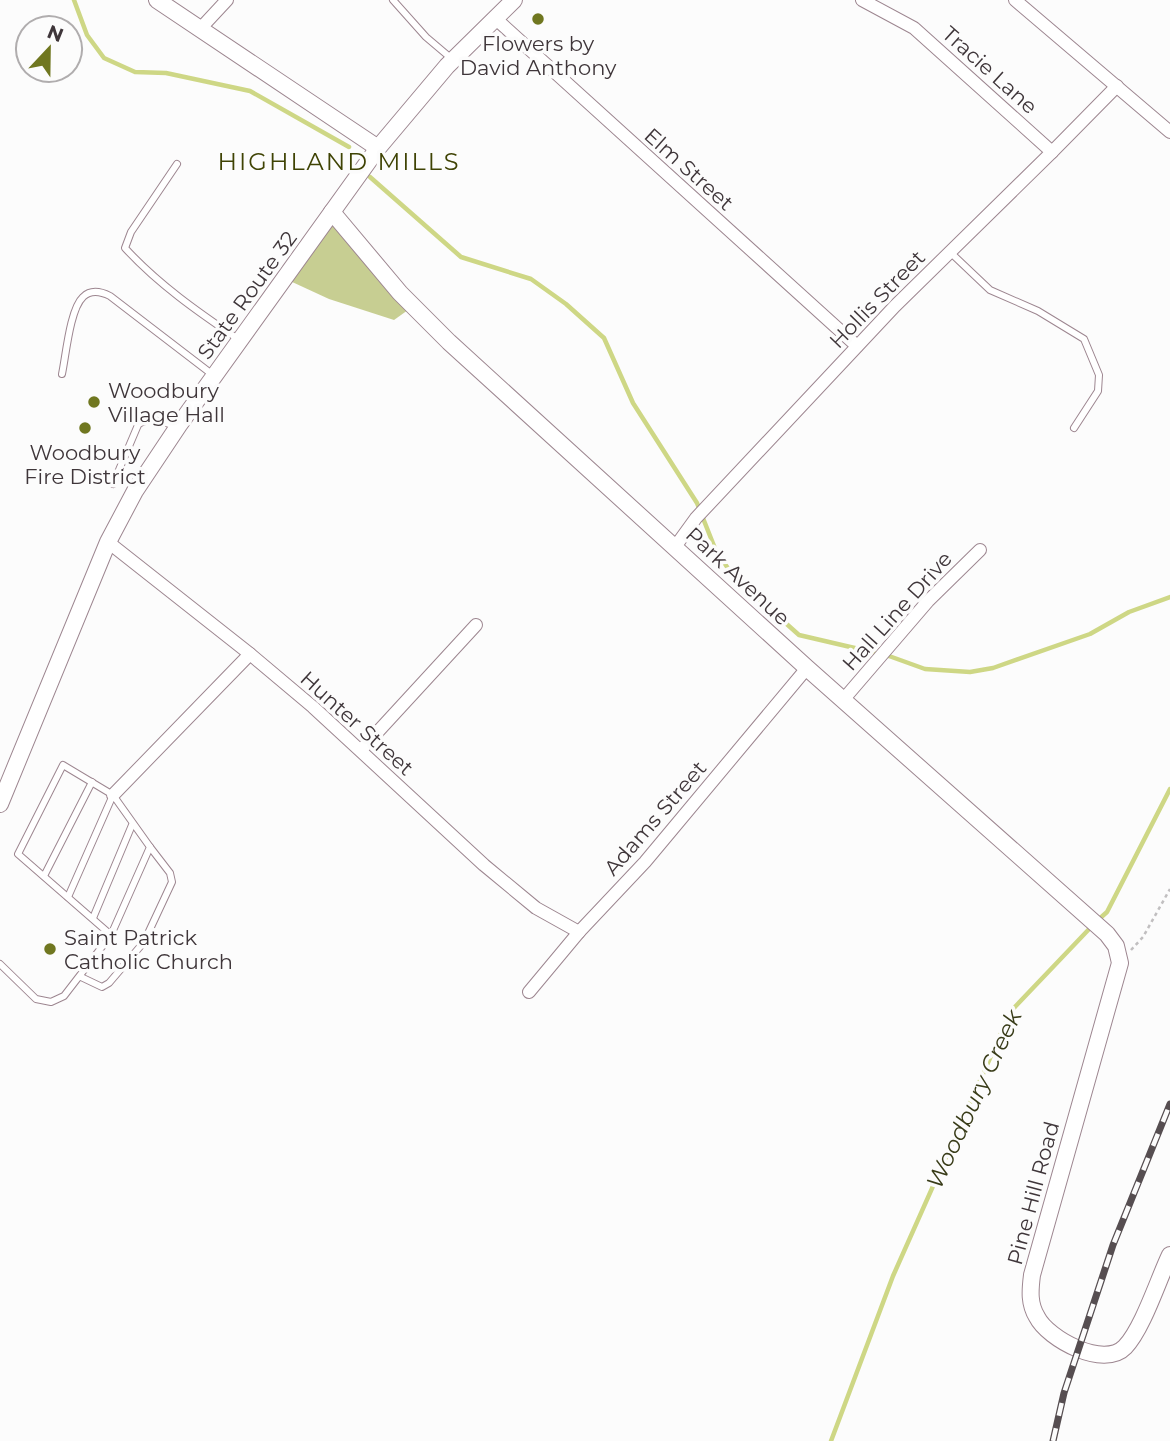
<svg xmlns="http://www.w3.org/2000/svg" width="1170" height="1441" font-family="Montserrat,sans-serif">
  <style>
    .green { fill: #c7ce92 }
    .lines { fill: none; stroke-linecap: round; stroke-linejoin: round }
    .stream { stroke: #ced785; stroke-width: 4.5 }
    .lane-casing { stroke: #9d8690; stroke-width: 8 }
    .street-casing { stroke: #9d8690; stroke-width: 14 }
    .secondary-casing { stroke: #9d8690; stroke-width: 18 }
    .path { stroke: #c1bfc0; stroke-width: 2.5; stroke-dasharray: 3.5 3.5; stroke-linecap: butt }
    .lane { stroke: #fff; stroke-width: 6 }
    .street { stroke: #fff; stroke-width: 12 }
    .secondary { stroke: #fff; stroke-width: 16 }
    .rail-casing { stroke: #564e51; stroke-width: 7 }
    .rail { stroke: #fcfcfc; stroke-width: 4.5; stroke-dasharray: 13; stroke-linecap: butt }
    .poi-dot { fill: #707720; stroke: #fcfcfc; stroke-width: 2.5 }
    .labels { text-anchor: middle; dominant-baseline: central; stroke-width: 7; stroke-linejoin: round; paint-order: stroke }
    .poi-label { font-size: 21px; fill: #3f363a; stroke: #fcfcfc }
    .street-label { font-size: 21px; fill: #3f363a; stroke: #fcfcfc }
    .water-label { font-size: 23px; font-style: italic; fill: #393c19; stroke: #fcfcfc }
    .quarter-label { font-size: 24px; letter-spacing: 2px; fill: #3f4304; stroke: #fcfcfc }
  </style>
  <rect width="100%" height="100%" fill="#fcfcfc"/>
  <polygon class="green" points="330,221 408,310 394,320 329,299 290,281"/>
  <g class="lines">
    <g class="stream">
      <polyline points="74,0 87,35 104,58 135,72 166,73 250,91 349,147"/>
      <polyline points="370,177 461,257 531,279 566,304 604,338 633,403 697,503 716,551 734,577 799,635 889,656 925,669 970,672 993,668 1090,634 1129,612 1170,597"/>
      <polyline points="1098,920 1107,912 1170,789"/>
      <polyline points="831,1441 893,1276 1011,1011 1092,926"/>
    </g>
    <g class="lane-casing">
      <g id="lane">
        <polyline points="393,0 426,37 452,59"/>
        <path d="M177,164L131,232L125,248C158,284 198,312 238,339"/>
        <polyline points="950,252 990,290 1038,311 1084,339 1099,375 1098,391 1074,428"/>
        <path d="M62,374C66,355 70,309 83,297C91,289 102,292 110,296L213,375"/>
        <path d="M113,484L138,425C148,415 164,423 177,426"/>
        <polyline points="44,876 92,782"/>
        <polyline points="68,897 113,795"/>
        <polyline points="93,918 132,825"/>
        <polyline points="0,964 36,999 51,1002 64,996 111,935 150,847 113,795 63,765 18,854 111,935"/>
        <polyline points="81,977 102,987 109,983 144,942 172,882 170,873 150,847"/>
      </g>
    </g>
    <g class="street-casing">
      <g id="street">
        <polyline points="862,0 914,28 1052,152"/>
        <polyline points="1015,0 1170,132"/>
        <polyline points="496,19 857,346"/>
        <polyline points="200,29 227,0"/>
        <polyline points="108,542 250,654 313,707 484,865 536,908 579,932"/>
        <polyline points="675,547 696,518 895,306 1052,152 1117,86"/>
        <polyline points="843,700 928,601 980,550"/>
        <polyline points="361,750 476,625"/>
        <polyline points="113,795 250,654"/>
        <polyline points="529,992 579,932 645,862 807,668"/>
      </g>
    </g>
    <g class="secondary-casing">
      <g id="secondary">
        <polyline points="157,0 378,148"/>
        <path d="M332,212L400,293L449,342L807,668L1107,934L1116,946L1120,963L1032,1275C1030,1291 1029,1304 1037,1317C1048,1339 1104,1369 1125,1347C1143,1328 1158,1280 1170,1255"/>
        <polyline points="0,804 108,542 135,491 179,425 378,148 447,66 514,0"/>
      </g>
    </g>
    <polyline class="path" points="1131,950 1143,937 1170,889"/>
    <use href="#lane" class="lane"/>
    <use href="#street" class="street"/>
    <use href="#secondary" class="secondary"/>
    <g class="rail-casing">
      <polyline id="rail" points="1053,1441 1064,1393 1113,1245 1170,1104"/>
    </g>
    <use href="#rail" class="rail"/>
  </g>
  <g class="poi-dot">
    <circle cx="538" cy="19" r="7"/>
    <circle cx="94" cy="402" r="7"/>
    <circle cx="85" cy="428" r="7"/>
    <circle cx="50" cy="949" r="7"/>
  </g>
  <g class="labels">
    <g class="poi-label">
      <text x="538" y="43">Flowers by<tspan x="538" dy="24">David Anthony</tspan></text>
      <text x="108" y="390" text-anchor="start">Woodbury<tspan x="108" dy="24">Village Hall</tspan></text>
      <text x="85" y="452">Woodbury<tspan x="85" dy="24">Fire District</tspan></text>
      <text x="64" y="937" text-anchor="start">Saint Patrick<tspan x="64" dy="24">Catholic Church</tspan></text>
    </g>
    <g class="street-label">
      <text transform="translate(990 70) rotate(42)">Tracie Lane</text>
      <text transform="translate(689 169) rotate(42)">Elm Street</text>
      <text transform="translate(247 295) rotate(-54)">State Route 32</text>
      <text transform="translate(877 299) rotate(-46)">Hollis Street</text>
      <text transform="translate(738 576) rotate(43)">Park Avenue</text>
      <text transform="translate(897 611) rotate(-48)">Hall Line Drive</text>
      <text transform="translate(357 723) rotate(42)">Hunter Street</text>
      <text transform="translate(655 818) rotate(-49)">Adams Street</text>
      <text transform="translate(1033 1193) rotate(-75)">Pine Hill Road</text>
    </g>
    <g class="water-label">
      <text transform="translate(974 1099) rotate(-65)">Woodbury Creek</text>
    </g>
    <g class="quarter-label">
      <text x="339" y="161">HIGHLAND MILLS</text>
    </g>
  </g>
  <g transform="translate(49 49) rotate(22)"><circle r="33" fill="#fcfcfc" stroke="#b0adae" stroke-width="2"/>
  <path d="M0-5L12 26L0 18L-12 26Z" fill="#707720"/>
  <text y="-10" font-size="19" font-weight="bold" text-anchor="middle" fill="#3f363a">N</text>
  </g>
</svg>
